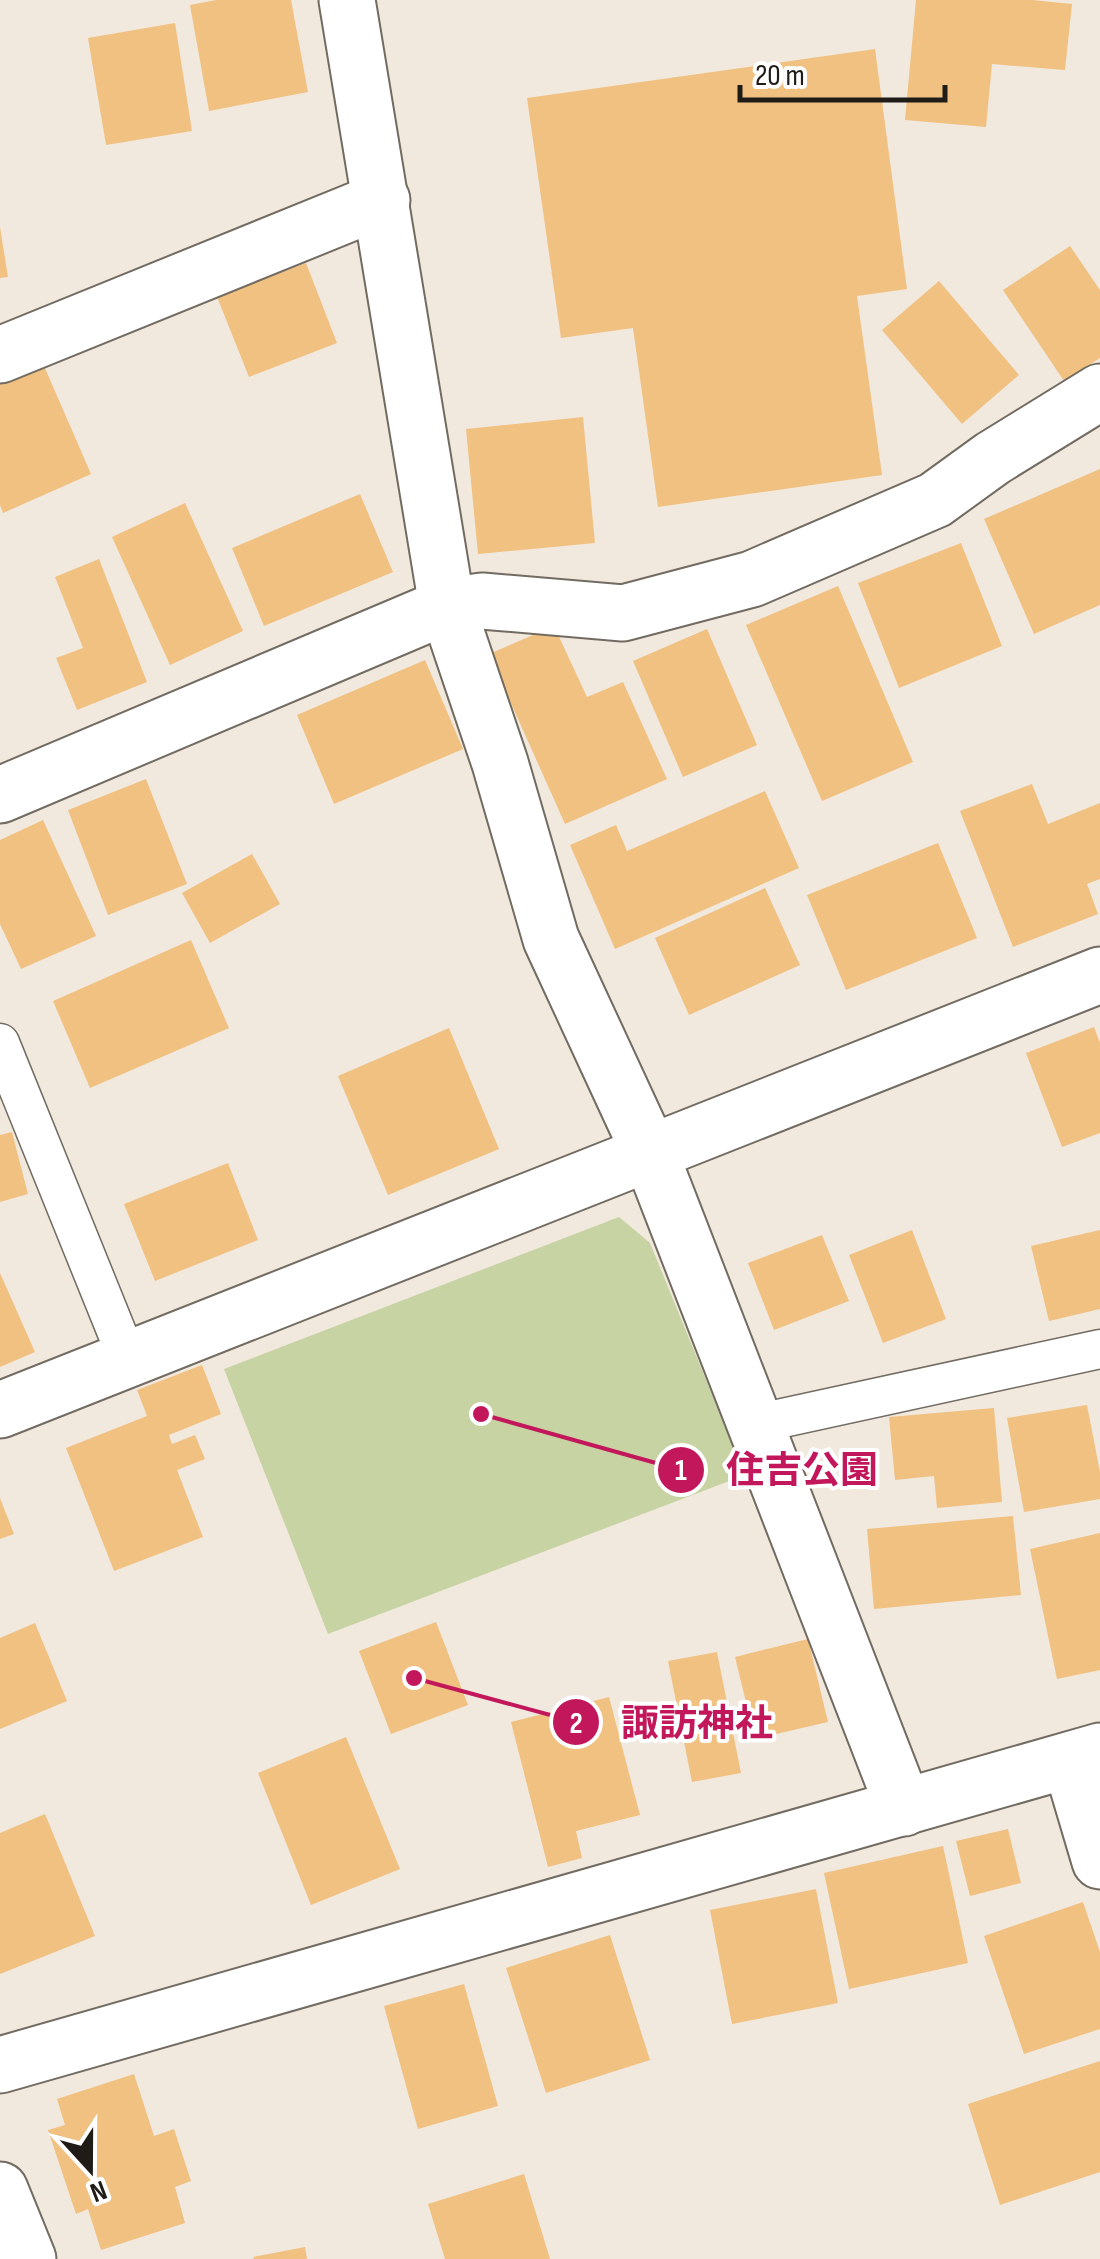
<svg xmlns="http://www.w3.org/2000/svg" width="1100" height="2259" font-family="'Sofia Sans Condensed','Noto Sans JP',sans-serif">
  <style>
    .green { fill: #c7d3a3 }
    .building { fill: #f1c181 }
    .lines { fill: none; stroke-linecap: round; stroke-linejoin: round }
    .service-casing { stroke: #726b61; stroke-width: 41 }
    .minor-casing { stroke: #726b61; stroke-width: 59 }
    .service { stroke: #fff; stroke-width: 38 }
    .minor { stroke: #fff; stroke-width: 55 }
    .leader { fill: none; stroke: #c2185b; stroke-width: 4 }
    .callout-dot { fill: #c2185b; stroke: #fff; stroke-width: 4 }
    .mark-label { font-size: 30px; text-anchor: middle; font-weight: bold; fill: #fff }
    .callout-label { font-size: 38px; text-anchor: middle; font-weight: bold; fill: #c2185b; stroke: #fff; stroke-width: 8; stroke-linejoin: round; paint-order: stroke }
  </style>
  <rect width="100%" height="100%" fill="#f1e8de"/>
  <polygon class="green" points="619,1217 650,1243 745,1475 328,1634 224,1369"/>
  <g class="building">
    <polygon points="216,0 291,0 308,92 209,111 190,5"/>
    <polygon points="916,0 1032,0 1072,4 1065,70 992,64 986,127 905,120"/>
    <polygon points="175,23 192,131 106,145 88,38"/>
    <polygon points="875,49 907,289 857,296 882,475 658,507 633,328 561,338 527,98"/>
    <polygon points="0,227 8,277 0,278"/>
    <polygon points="1070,246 1100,290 1100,358 1064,381 1003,290"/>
    <polygon points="306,263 337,343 249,377 217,297"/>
    <polygon points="939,281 1019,375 962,424 882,330"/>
    <polygon points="41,359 91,474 3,513 0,505 0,377"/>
    <polygon points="583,417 595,543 478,554 466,429"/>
    <polygon points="1100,469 1100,605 1034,634 984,519"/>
    <polygon points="360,494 393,572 264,626 232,548"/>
    <polygon points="185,503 243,631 170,665 112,537"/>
    <polygon points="961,543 1002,646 899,688 858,583"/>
    <polygon points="99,559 147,682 77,710 56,658 83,648 55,577"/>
    <polygon points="838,586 913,762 822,801 746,625"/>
    <polygon points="554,626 587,697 623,682 667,779 565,824 489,654"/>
    <polygon points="707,629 757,745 683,777 633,661"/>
    <polygon points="425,660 463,749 334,804 297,715"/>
    <polygon points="146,779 187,884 108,915 68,810"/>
    <polygon points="1032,784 1048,824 1100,803 1100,879 1087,884 1098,914 1013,947 960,811"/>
    <polygon points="765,791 799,868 615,949 570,845 616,825 627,851"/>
    <polygon points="43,820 96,936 21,969 0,924 0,840"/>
    <polygon points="938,843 977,938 846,990 807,895"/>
    <polygon points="252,854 280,904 210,943 182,893"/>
    <polygon points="765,888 800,965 689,1015 655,938"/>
    <polygon points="191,940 229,1028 90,1088 53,1001"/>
    <polygon points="1094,1027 1100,1043 1100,1133 1062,1147 1026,1053"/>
    <polygon points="449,1028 499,1149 388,1195 338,1076"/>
    <polygon points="12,1132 28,1194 0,1202 0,1135"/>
    <polygon points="228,1163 258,1240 155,1281 124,1204"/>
    <polygon points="912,1230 946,1319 883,1343 849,1255"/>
    <polygon points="1100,1230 1100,1309 1049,1321 1031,1246"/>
    <polygon points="822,1235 849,1301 774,1330 748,1263"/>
    <polygon points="0,1273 35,1352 0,1367"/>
    <polygon points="202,1365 221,1414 169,1435 172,1444 195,1435 205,1459 177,1470 203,1537 114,1571 66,1448 147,1416 137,1390"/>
    <polygon points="1087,1405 1100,1472 1100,1499 1024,1512 1007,1418"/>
    <polygon points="994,1408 1002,1502 937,1508 934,1476 895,1480 889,1417"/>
    <polygon points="0,1498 14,1534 0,1539"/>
    <polygon points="1013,1516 1021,1595 874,1609 867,1529"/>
    <polygon points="1100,1533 1100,1670 1057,1679 1030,1549"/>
    <polygon points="436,1622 468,1705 391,1734 359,1651"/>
    <polygon points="35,1623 67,1701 0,1729 0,1638"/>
    <polygon points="808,1639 828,1722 755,1739 735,1657"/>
    <polygon points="717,1652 741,1773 692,1782 668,1661"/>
    <polygon points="609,1697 640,1815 576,1831 582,1858 548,1867 511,1722"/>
    <polygon points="346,1737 400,1869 311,1905 258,1773"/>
    <polygon points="45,1814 95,1936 0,1974 0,1833"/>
    <polygon points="1008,1829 1021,1883 970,1896 956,1841"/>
    <polygon points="943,1846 968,1963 849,1989 824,1873"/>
    <polygon points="816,1889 838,2003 732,2024 710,1910"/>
    <polygon points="1083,1902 1100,1952 1100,2029 1024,2054 984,1936"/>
    <polygon points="610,1935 650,2060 546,2093 506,1968"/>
    <polygon points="464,1984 498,2106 418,2129 384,2006"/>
    <polygon points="1100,2061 1100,2172 1000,2205 968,2104"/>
    <polygon points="134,2074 154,2136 174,2129 191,2181 175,2187 185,2223 101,2250 88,2209 76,2214 48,2130 65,2125 57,2099"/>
    <polygon points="524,2174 550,2259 445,2259 428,2204"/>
    <polygon points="305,2247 307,2259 254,2259 253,2257"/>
  </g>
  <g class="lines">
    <g class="service-casing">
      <g id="service">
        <polyline points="0,1043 128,1360"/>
        <polyline points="755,1424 1100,1349"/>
      </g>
    </g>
    <g class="minor-casing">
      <g id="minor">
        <polyline points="347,0 447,606 500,763 551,939 650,1153 904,1808"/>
        <polyline points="0,355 382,200"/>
        <polyline points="0,795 447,606 482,601 623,613 752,579 935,500 993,458 1100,392"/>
        <polyline points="0,1410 1100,975"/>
        <polyline points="1070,1760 1100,1861"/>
        <polyline points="0,2065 1100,1751"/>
        <polyline points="0,2190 28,2259"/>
      </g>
    </g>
    <use href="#service" class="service"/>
    <use href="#minor" class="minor"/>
  </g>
  <path class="leader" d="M481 1414L681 1470M414 1678L576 1722"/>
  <g class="callout-dot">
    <circle cx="481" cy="1414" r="10"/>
    <circle cx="414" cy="1678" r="10"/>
    <circle cx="681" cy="1470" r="25"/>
    <circle cx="576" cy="1722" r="25"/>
  </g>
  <g class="mark-label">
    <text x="681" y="1480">1</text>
    <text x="576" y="1733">2</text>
  </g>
  <g class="callout-label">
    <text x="802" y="1483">住吉公園</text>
    <text x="697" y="1736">諏訪神社</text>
  </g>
  <g transform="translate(90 2169) rotate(159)" stroke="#ffffff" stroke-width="8" paint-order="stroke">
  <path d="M0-8L18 38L0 25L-18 38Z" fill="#1f1c18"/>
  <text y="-15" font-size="28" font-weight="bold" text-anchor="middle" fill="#1f1c18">N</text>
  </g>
  <path d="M740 85v15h205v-15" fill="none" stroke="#1f1c18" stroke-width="5"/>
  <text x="755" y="85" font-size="30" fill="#1f1c18" stroke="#ffffff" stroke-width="8" paint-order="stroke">20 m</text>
</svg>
